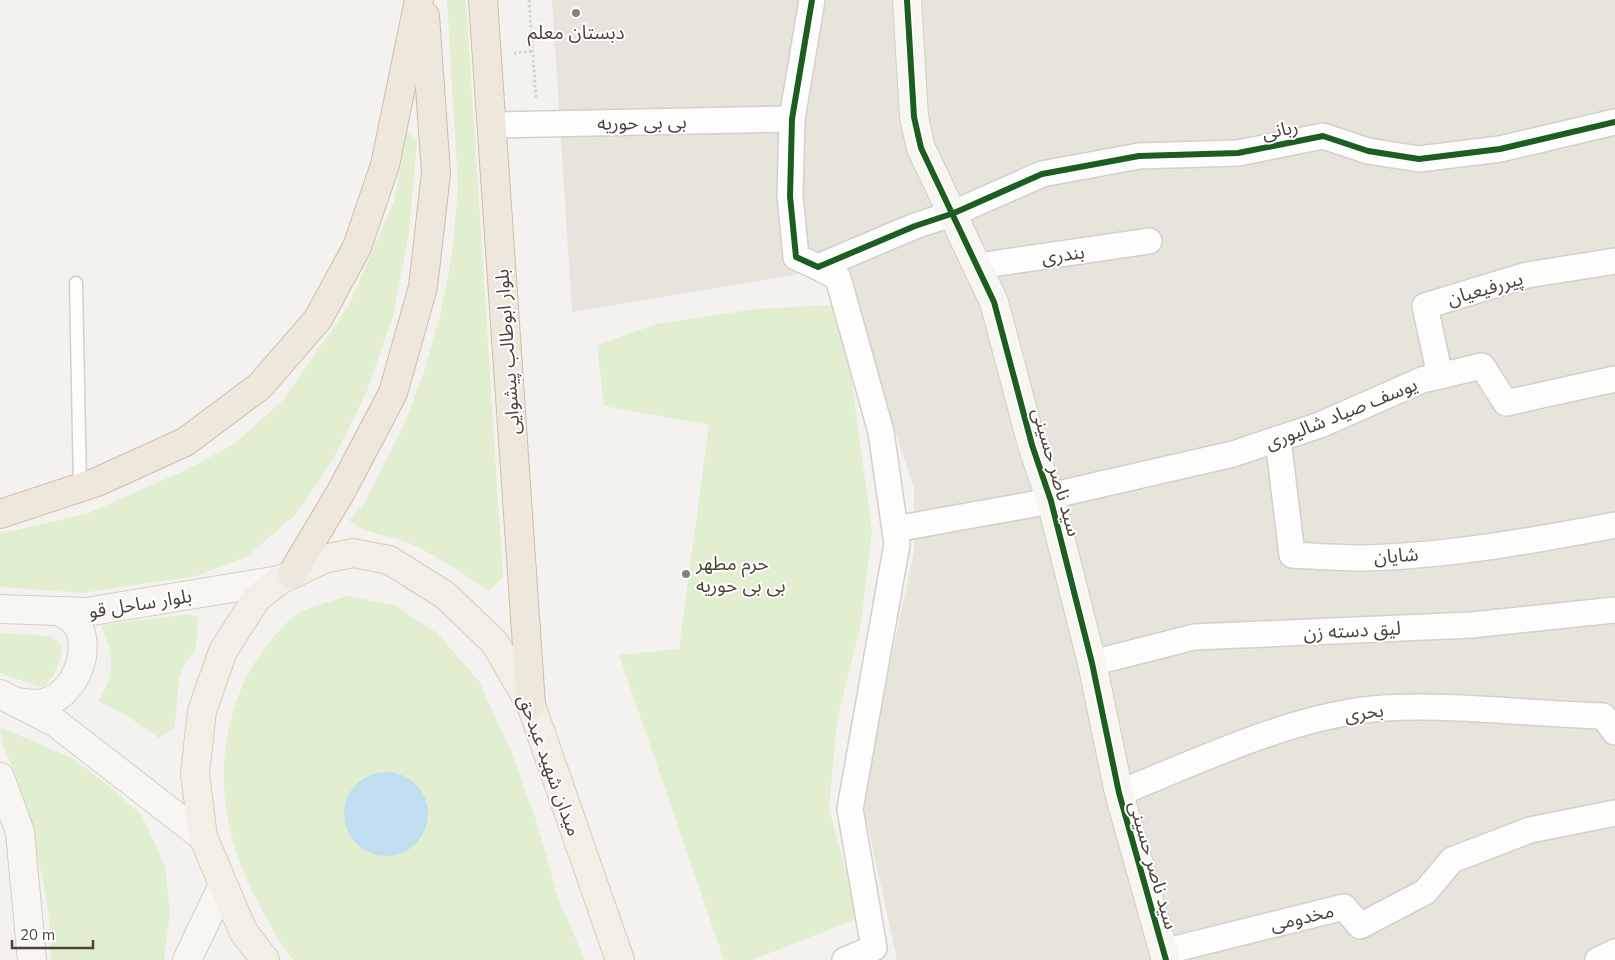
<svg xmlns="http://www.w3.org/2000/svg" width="1615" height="960" font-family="Mulish,'Noto Sans Arabic',sans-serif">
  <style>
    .residential { fill: #e7e4dc }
    .green { fill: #e1eecf; fill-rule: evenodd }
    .water { fill: #c0ddf1 }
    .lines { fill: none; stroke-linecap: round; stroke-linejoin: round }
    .lane-casing { stroke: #d2d0cb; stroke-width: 15 }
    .street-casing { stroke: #d2d0cb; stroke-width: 28 }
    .secondary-casing { stroke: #d3cfc5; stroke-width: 30 }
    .primary-casing { stroke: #d6cebb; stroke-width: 30 }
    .highway-casing { stroke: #ccbfa9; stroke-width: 30 }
    .path { stroke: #d3d2cc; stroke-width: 3; stroke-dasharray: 2.5 2.5; stroke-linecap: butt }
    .lane { stroke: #fdfdfc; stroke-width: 12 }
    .street { stroke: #fdfdfc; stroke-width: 25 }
    .secondary { stroke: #f7f6f1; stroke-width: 28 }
    .primary { stroke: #f2efe6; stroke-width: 28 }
    .highway { stroke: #ede8db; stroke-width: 28 }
    .cycleway-casing { stroke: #fff; stroke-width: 9 }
    .cycleway { stroke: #1b5e20; stroke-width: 6 }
    .poi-dot { fill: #868178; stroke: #fff; stroke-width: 2 }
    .labels { text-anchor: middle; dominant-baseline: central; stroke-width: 4; stroke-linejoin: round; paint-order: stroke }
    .poi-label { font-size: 19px; fill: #4b4439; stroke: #fff }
    .street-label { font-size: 19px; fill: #4b4439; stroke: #fff }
  </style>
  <rect width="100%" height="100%" fill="#f4f2ee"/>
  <polygon class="residential" points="552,0 1615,0 1615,960 897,960 858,780 892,655 914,551 914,488 841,267 572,312"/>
  <g class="green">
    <path d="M447,0H466L503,577L489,591C462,574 436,554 406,542C385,534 367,535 349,520L364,503L400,434L424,372L441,312L453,248L458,187Z"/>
    <polygon points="407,132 417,140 409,233 393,316 367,391 334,458 297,513 248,556 196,576 82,593 0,587 0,534 88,513 184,471 234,444 283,400 349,305 394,201"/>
    <polygon points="832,305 850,367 872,531 861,624 837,721 829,809 859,918 752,960 724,960 619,655 679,649 709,425 604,406 597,345 656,324 756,309"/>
    <path d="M347,596L394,605L437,633L479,681L511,751L535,817L559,901L585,960H294C281,946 272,929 263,912C220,835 208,753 249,672C258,656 282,624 297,614C311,605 332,602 347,596ZM387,772L400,774L426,804L427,818L424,832L361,780L373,774Z"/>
    <path d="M189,614L198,618L196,649L185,663L179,678L175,727L159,738L127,716L98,701C117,673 113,655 101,625Z"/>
    <path d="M0,633L51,636L61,644C64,662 54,675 43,688L0,673Z"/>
    <path d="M0,727L72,758L112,788L142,816L165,866L170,912L164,960H51C53,900 32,835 16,777C11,761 0,744 0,727Z"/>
  </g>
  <circle class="water" cx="386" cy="814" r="42"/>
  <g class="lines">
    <g class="lane-casing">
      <polyline id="lane" points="76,283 80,487"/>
    </g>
    <g class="street-casing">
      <g id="street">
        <polyline points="812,0 792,119 790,196 796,257 818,267 915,226 954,213 1042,174 1139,156 1238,153 1323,136 1368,151 1419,159 1500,149 1615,122"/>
        <polyline points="492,125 792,119"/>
        <polyline points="978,266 1149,241"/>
        <polyline points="818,267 838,278 881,432 897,544 850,809 874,948 845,960"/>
        <polyline points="1440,376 1425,306 1527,275 1615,261"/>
        <path d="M1278,439L1292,555C1315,556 1338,558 1361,558C1447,556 1531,541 1615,525"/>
        <polyline points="895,529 1051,501 1063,493 1233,454 1320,425 1422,380 1482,366 1506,403 1615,379"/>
        <polyline points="1092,663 1194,637 1471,625 1615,610"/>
        <path d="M1119,793C1199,761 1298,713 1384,708C1457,704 1530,714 1603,716L1615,732"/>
        <polyline points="1163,952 1344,907 1360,926 1425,892 1452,860 1530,830 1615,813"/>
        <polyline points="1598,960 1615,952"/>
      </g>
    </g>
    <g class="secondary-casing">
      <g id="secondary">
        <polyline points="907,0 914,117 921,148 994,302 1032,445 1051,501 1092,663 1119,793 1166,960"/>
        <polyline points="0,609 86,612 280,580"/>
        <polyline points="0,694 56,723 203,837"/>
        <path d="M16,702C24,703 35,705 43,703C73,696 91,655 79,628C77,621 65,615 59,611"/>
        <polyline points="0,777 20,832 32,960"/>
        <polyline points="187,960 223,885"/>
      </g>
    </g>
    <g class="primary-casing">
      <polyline id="primary" points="265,960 243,931 203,837 195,774 202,711 223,651 257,598 280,580 324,559 353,553 389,560 445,595 495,643 531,705 620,960"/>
    </g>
    <g class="highway-casing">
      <g id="highway">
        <polyline points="483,0 531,705"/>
        <polyline points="0,514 97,482 185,442 260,386 318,319 357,247 385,165 419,0"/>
        <polyline points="292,574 342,490 393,393 423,287 436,173 425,16"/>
      </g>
    </g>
    <g class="path">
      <polyline points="529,0 536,99"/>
      <polyline points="514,53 533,51"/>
    </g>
    <use href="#lane" class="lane"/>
    <use href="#street" class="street"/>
    <use href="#secondary" class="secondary"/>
    <use href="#primary" class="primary"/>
    <use href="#highway" class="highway"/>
    <g class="cycleway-casing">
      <g id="cycleway">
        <polyline points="812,0 792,119 790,196 796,257 818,267 915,226 954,213 1042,174 1139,156 1238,153 1323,136 1368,151 1419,159 1500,149 1615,122"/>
        <polyline points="907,0 914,117 921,148 994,302 1032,445 1051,501 1092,663 1119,793 1166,960"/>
      </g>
    </g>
    <use href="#cycleway" class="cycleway"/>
  </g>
  <g class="poi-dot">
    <circle cx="576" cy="13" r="5"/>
    <circle cx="686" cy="574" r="5"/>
  </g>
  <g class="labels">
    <g class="poi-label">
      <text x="576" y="32">دبستان معلم</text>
      <text x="696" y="563" text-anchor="start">حرم مطهر<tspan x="696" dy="22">بی بی حوریه</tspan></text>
    </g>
    <g class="street-label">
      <text transform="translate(642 122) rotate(-1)">بی بی حوریه</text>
      <text transform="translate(1280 129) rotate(-11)">ربانی</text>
      <text transform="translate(1063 254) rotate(-8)">بندری</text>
      <text transform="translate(1485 288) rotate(-16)">پیررفیعیان</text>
      <text transform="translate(507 352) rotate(-94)">بلوار ابوطالب پیشوایی</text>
      <text transform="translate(1341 413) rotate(-22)">یوسف صیاد شالیوری</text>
      <text transform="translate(1057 472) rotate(74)">سید ناصر حسینی</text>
      <text transform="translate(1396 555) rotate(-4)">شایان</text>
      <text transform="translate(140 603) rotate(-9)">بلوار ساحل قو</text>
      <text transform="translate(1352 630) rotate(-3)">لیق دسته زن</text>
      <text transform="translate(1364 712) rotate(-8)">بحری</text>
      <text transform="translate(550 765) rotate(70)">میدان شهید عبدحق</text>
      <text transform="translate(1154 865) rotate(74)">سید ناصر حسینی</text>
      <text transform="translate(1302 917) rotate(-13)">مخدومی</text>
    </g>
  </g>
  <path d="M12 940v8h81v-8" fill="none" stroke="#4b4439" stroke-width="2.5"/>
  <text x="20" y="940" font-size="15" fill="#4b4439" stroke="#ffffff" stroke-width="4" paint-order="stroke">20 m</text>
</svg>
